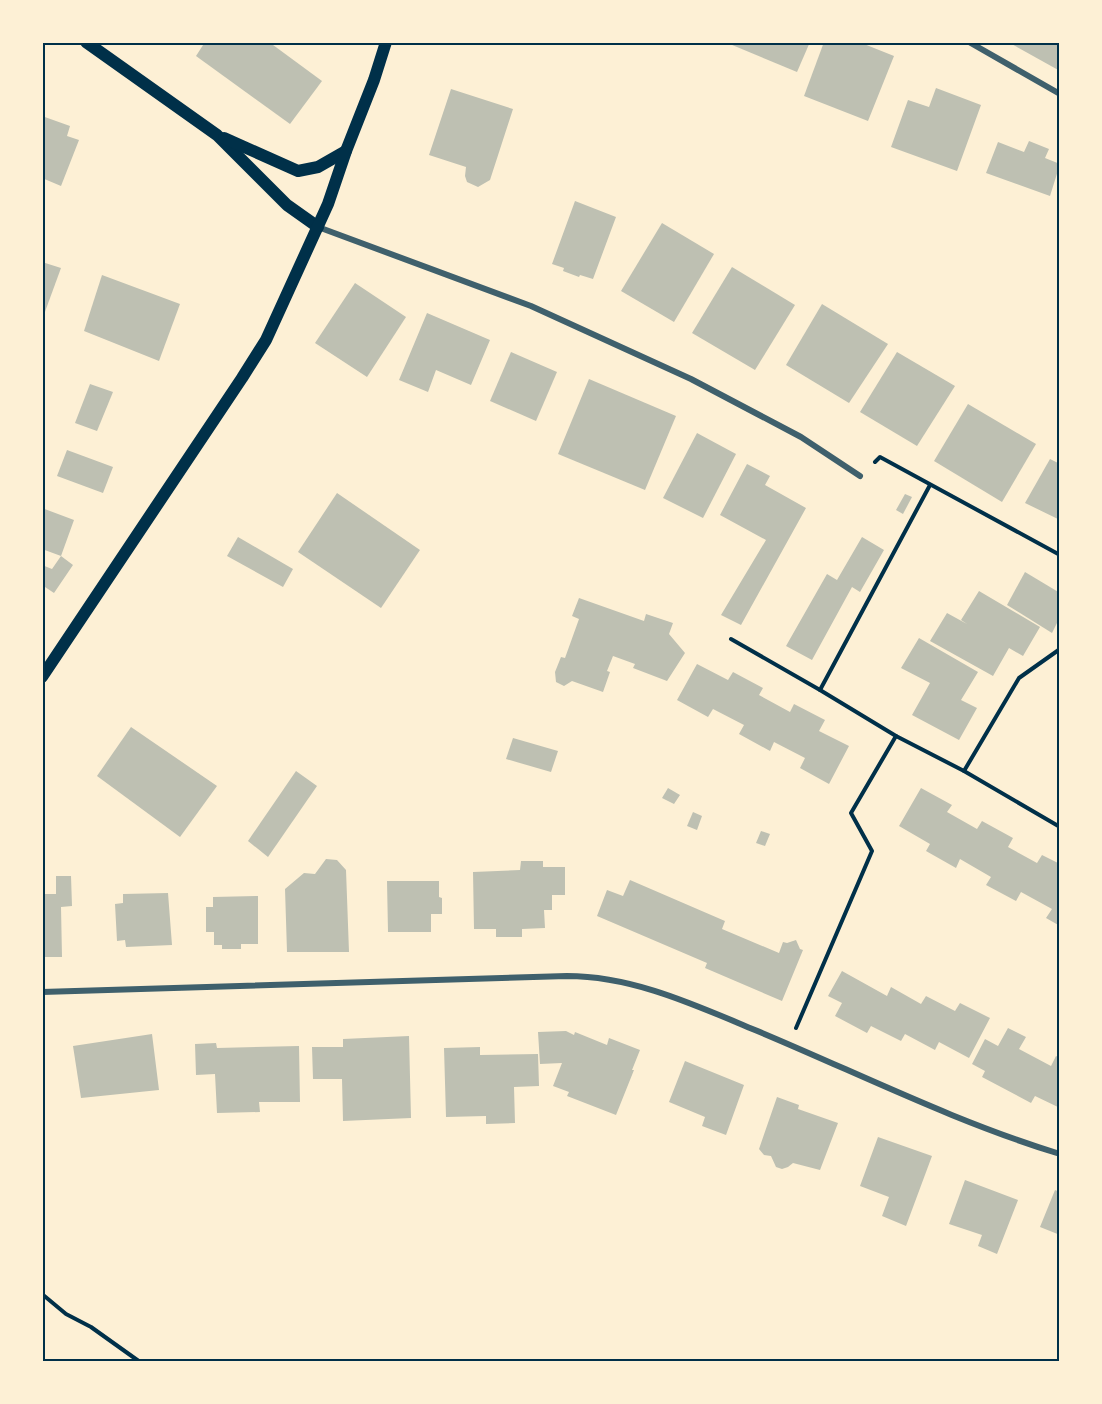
<svg xmlns="http://www.w3.org/2000/svg" width="1102" height="1404" font-family="Lato,sans-serif">
  <style>
    .building { fill: #bec0b2 }
    .lines { fill: none; stroke-linecap: round; stroke-linejoin: round }
    .path { stroke: #003049; stroke-width: 4 }
    .minor { stroke: #3f606c; stroke-width: 6 }
    .secondary { stroke: #003049; stroke-width: 12 }
    .neatline { fill: none; stroke: #003049; stroke-width: 2 }
  </style>
  <rect width="100%" height="100%" fill="#fdf0d5"/>
  <g class="building">
    <polygon points="205,42 269,42 322,81 290,124 196,56"/>
    <polygon points="725,42 810,42 797,72"/>
    <polygon points="824,42 859,42 894,56 868,121 804,96"/>
    <polygon points="1008,42 1060,42 1060,71"/>
    <polygon points="936,88 981,105 957,171 891,147 908,100 929,107"/>
    <polygon points="451,89 513,109 490,180 478,187 467,182 465,176 466,167 429,155"/>
    <polygon points="42,116 70,126 67,136 79,140 61,186 42,178"/>
    <polygon points="1029,141 1049,149 1045,158 1060,164 1050,196 986,173 998,142 1024,152"/>
    <polygon points="575,201 616,217 593,279 580,275 579,277 563,271 564,268 552,264"/>
    <polygon points="662,223 714,254 674,322 621,291"/>
    <polygon points="42,262 61,268 42,320"/>
    <polygon points="732,267 795,305 755,370 692,333"/>
    <polygon points="102,275 180,304 159,361 84,331"/>
    <polygon points="355,283 406,317 367,377 315,343"/>
    <polygon points="822,304 888,344 849,403 786,365"/>
    <polygon points="427,313 490,340 471,385 436,370 428,392 399,380"/>
    <polygon points="511,352 557,372 536,421 490,401"/>
    <polygon points="897,352 955,386 917,446 860,412"/>
    <polygon points="589,379 676,416 645,490 558,454"/>
    <polygon points="90,384 113,392 97,431 75,423"/>
    <polygon points="968,404 1036,444 1002,502 934,461"/>
    <polygon points="697,433 736,454 703,518 663,498"/>
    <polygon points="67,450 113,467 103,493 57,476"/>
    <polygon points="1050,459 1060,464 1060,520 1025,503"/>
    <polygon points="747,464 770,476 765,485 806,508 741,625 721,615 766,540 720,515"/>
    <polygon points="337,493 420,550 381,608 298,552"/>
    <polygon points="905,494 912,497 903,514 896,510"/>
    <polygon points="42,508 74,520 61,556 73,565 54,593 42,585 42,565 52,569 61,556 42,549"/>
    <polygon points="238,537 293,569 283,587 227,556"/>
    <polygon points="862,537 884,550 860,592 852,587 812,660 786,646 827,574 837,580"/>
    <polygon points="1025,572 1060,593 1060,617 1052,633 1007,605"/>
    <polygon points="979,591 1040,627 1023,656 1009,648 993,676 930,641 947,613 967,624 961,620"/>
    <polygon points="579,598 644,621 646,614 673,623 669,634 685,653 667,681 633,668 635,664 613,656 607,671 610,672 603,692 572,681 564,686 556,682 555,672 561,657 565,658 579,619 572,616"/>
    <polygon points="919,638 978,672 961,700 977,708 959,740 912,715 930,683 901,668"/>
    <polygon points="697,664 728,680 733,672 763,688 759,695 790,712 794,704 825,720 819,731 849,746 829,784 800,768 805,758 774,742 770,751 739,734 744,725 713,709 708,717 677,700"/>
    <polygon points="131,727 217,786 180,837 97,776"/>
    <polygon points="513,738 558,751 551,772 506,759"/>
    <polygon points="296,771 317,786 268,857 248,841"/>
    <polygon points="668,788 680,795 674,804 662,798"/>
    <polygon points="921,788 952,805 947,812 977,829 982,821 1013,838 1008,847 1037,863 1042,855 1060,864 1060,926 1046,918 1052,909 1021,892 1016,901 986,885 991,877 960,859 956,868 926,851 930,844 899,826"/>
    <polygon points="693,812 702,816 697,830 687,826"/>
    <polygon points="761,831 770,834 765,846 756,843"/>
    <polygon points="326,859 337,860 346,870 349,952 287,952 285,889 304,873 315,874"/>
    <polygon points="521,861 543,861 543,867 565,867 565,895 552,895 552,910 544,910 545,928 522,929 522,937 496,937 496,929 474,929 473,872 520,870"/>
    <polygon points="56,876 71,876 72,906 61,907 62,957 42,957 42,894 56,894"/>
    <polygon points="630,880 725,921 722,929 779,953 783,942 787,943 796,940 800,949 803,950 782,1001 705,968 707,963 597,916 607,890 623,896"/>
    <polygon points="387,881 439,881 439,897 442,898 442,914 431,914 431,932 388,932"/>
    <polygon points="168,893 172,945 126,947 125,940 117,941 115,904 123,903 123,894"/>
    <polygon points="258,896 258,944 241,944 241,949 222,949 222,945 214,945 214,932 206,932 206,907 213,907 213,897"/>
    <polygon points="842,971 887,996 891,987 921,1004 926,996 955,1011 960,1003 990,1018 969,1058 939,1042 935,1050 905,1034 901,1041 871,1026 867,1033 835,1016 842,1003 828,996"/>
    <polygon points="1008,1028 1026,1037 1019,1049 1051,1066 1056,1056 1060,1058 1060,1108 1035,1096 1031,1103 982,1077 985,1071 972,1064 985,1039 998,1046"/>
    <polygon points="566,1031 574,1035 575,1032 607,1045 609,1038 640,1050 632,1070 634,1070 616,1115 567,1096 569,1092 553,1086 562,1063 540,1064 538,1032"/>
    <polygon points="152,1034 159,1090 81,1098 73,1046"/>
    <polygon points="409,1036 411,1118 343,1121 342,1079 313,1079 312,1047 343,1047 343,1039"/>
    <polygon points="216,1043 217,1048 299,1046 300,1102 259,1102 260,1112 217,1113 215,1074 196,1075 195,1044"/>
    <polygon points="480,1047 480,1055 538,1054 539,1086 514,1087 515,1123 486,1124 486,1116 446,1117 444,1048"/>
    <polygon points="685,1061 744,1085 726,1135 702,1126 705,1117 669,1102"/>
    <polygon points="777,1097 799,1105 798,1109 838,1123 820,1170 793,1163 788,1167 782,1169 776,1167 771,1156 764,1155 759,1149"/>
    <polygon points="878,1137 932,1156 906,1226 882,1216 889,1197 860,1186"/>
    <polygon points="965,1180 1018,1200 997,1254 978,1246 982,1235 949,1224"/>
    <polygon points="1055,1190 1060,1192 1060,1235 1040,1227"/>
  </g>
  <g class="lines">
    <g class="path">
      <polyline points="875,462 880,457 1060,555"/>
      <polyline points="731,639 820,690 930,485"/>
      <polyline points="896,736 964,771 1060,827"/>
      <polyline points="964,771 1019,678 1060,649"/>
      <polyline points="796,1028 872,851 851,813 896,736 820,690"/>
      <polyline points="42,1294 66,1314 91,1327 140,1362"/>
    </g>
    <g class="minor">
      <polyline points="969,42 1060,94"/>
      <polyline points="318,227 531,306 691,379 801,437 860,476"/>
      <path d="M42,992L567,976C633,976 695,1005 755,1030C856,1072 955,1122 1060,1154"/>
    </g>
    <g class="secondary">
      <polyline points="86,42 217,135 287,205 318,227"/>
      <polyline points="224,138 298,171 318,167 346,151"/>
      <polyline points="42,677 242,378 266,340 328,204 346,151 374,80 386,42"/>
    </g>
  </g>
  <rect width="1102" height="1404" fill="none" stroke="#fdf0d5" stroke-width="87"/>
  <rect x="44" y="44" width="1014" height="1316" class="neatline"/>
</svg>
